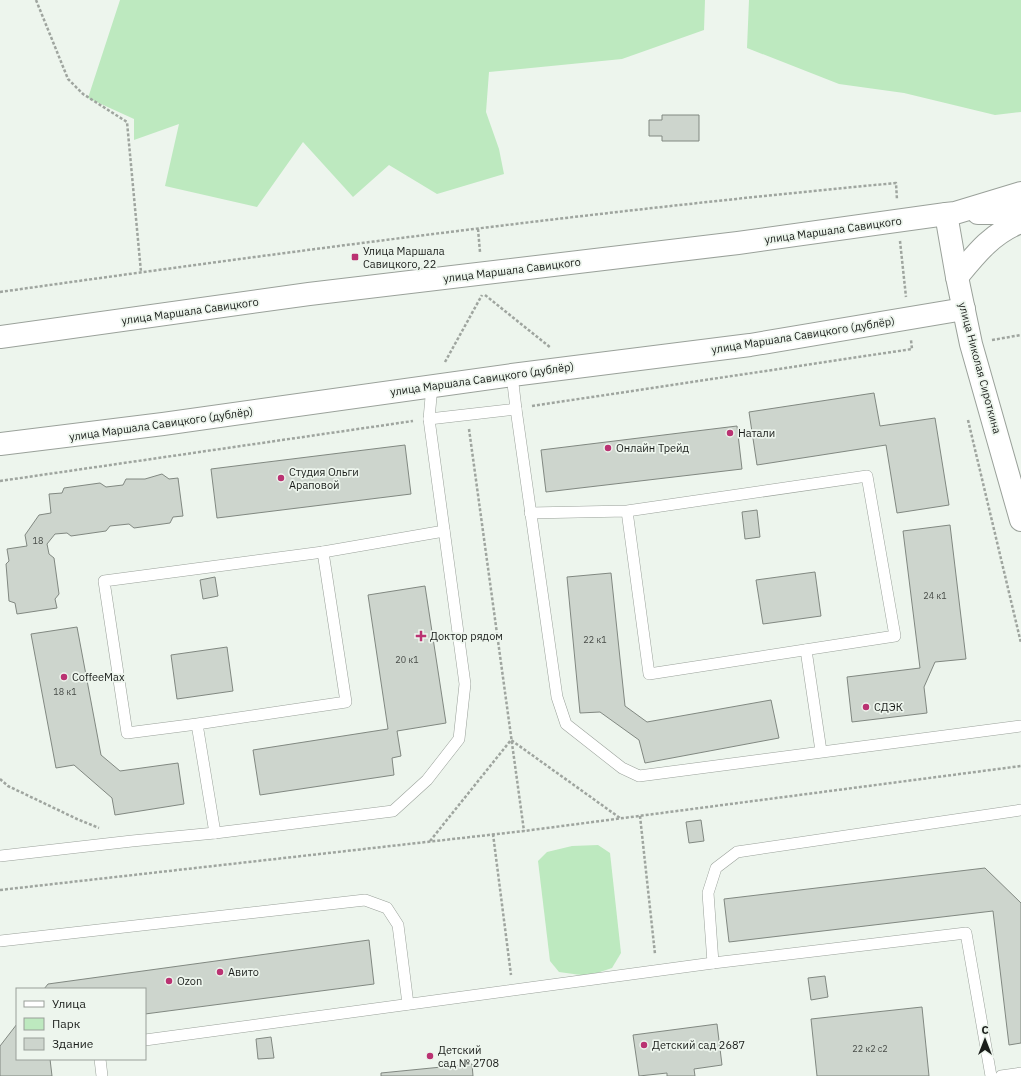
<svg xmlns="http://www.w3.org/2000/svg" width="1021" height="1076" font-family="'IBM Plex Sans',sans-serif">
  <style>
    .green { fill: #bde9bf }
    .building { fill: #cdd5cd; stroke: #818881 }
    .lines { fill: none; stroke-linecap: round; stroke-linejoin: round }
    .service-casing { stroke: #9aa19a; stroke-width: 12 }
    .minor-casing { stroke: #9aa19a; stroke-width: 24 }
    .tertiary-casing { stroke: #9aa19a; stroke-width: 24 }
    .path { stroke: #9fa59f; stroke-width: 2.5; stroke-dasharray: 3 2; stroke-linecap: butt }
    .service { stroke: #fff; stroke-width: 11 }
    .minor { stroke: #fff; stroke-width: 22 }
    .tertiary { stroke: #fff; stroke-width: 22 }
    .poi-dot { fill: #ba3272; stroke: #edf5ed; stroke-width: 1.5 }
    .labels { text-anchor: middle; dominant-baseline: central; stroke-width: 3.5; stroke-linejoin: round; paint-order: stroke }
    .number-label { font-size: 9px; fill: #474b47 }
    .street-label { font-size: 11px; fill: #1a1d1a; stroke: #edf5ed }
    .poi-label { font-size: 11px; fill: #1a1d1a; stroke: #edf5ed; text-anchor: start }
  </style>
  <rect width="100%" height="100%" fill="#edf5ed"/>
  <g class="green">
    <polygon points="120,0 705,0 704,30 622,59 489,72 486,112 499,149 504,174 437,194 389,165 353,197 303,142 257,207 165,186 179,124 134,140 134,119 88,98"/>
    <polygon points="749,0 1021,0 1021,112 995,115 904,93 839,84 747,48"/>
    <polygon points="598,845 610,853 621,953 612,968 588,976 559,972 550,961 538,861 547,852 572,846"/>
  </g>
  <g class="building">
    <polygon points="662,115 699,115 699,141 662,141 662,136 649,136 649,120 662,120"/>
    <polygon points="874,393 880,426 935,418 949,505 897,513 886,445 757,465 749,412"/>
    <polygon points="737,426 742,469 546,492 541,450"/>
    <polygon points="405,445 411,494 217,518 211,469"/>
    <polygon points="162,474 169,479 178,478 183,516 173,517 170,523 134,528 129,524 110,526 106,531 71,536 67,533 55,534 47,544 49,554 54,558 59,594 55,599 57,608 17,614 15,603 9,601 6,564 9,561 7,549 27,546 25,535 39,515 51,513 49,494 62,493 64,488 100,483 106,487 123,485 126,479 145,479"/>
    <polygon points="757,510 760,537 745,539 742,512"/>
    <polygon points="950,525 966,659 935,662 924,687 927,713 852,722 847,677 920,668 903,531"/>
    <polygon points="815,572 821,616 763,624 756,580"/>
    <polygon points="611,573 625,706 647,722 771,700 779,738 645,763 639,740 600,712 580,713 567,577"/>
    <polygon points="215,577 218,596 203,599 200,580"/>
    <polygon points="425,586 446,723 397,731 401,756 392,758 394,775 260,795 253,750 388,729 368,595"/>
    <polygon points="77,627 101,755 120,771 178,763 184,804 115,815 112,798 74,765 56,768 31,634"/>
    <polygon points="227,647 233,691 177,699 171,655"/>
    <polygon points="701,820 704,841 689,843 686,822"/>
    <polygon points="985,868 1021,903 1021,1043 1009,1045 993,911 729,942 724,899"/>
    <polygon points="369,940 374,984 145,1014 145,989 44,989 48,984"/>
    <polygon points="825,976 828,997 811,1000 808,978"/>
    <polygon points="922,1007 929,1076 817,1076 811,1019"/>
    <polygon points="17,1024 17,1059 50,1059 52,1076 0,1076 0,1046"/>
    <polygon points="717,1024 722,1065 694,1069 695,1076 667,1076 667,1073 639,1076 633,1035"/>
    <polygon points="271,1037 274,1058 258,1059 256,1039"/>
    <polygon points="472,1064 473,1076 381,1076 381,1073"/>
  </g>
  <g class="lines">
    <g class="service-casing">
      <g id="service">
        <polyline points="432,386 429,419 516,409 512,375"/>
        <polyline points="516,409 557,697 566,724 622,768 639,776 1021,726"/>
        <polyline points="530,513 627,511 867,476 895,636 649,674 627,511"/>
        <polyline points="323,552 444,531"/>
        <polyline points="806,650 821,751"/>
        <polyline points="197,724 346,702 323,552 104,581 127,733 197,724 215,833"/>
        <polyline points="0,856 132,841 215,833 393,811 427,780 459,739 465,684 429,419"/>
        <polyline points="0,941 365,900 387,908 398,925 408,1004"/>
        <polyline points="145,1040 713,963"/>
        <polyline points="100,1059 102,1076"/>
        <polyline points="991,1076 966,933 713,963 708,893 716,868 737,852 1021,810"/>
        <polyline points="1001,1076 1021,1073"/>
      </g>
    </g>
    <g class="minor-casing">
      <g id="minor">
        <polyline points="946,214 957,277 971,344 1021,520"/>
        <path d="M957,277C975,255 993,232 1021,222"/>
        <polyline points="0,444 163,424 512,375 750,345 964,309"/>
      </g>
    </g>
    <g class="tertiary-casing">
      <g id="tertiary">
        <polyline points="978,213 1021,213"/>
        <polyline points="0,337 309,294 738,243 946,214 955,213 1021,193"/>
      </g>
    </g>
    <g class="path">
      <polyline points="36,0 68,79 83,94 127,122 141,272"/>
      <polyline points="478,229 480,252"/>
      <polyline points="900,241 906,297"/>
      <path d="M0,292C298,250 596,211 896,183L897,200"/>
      <polyline points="485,295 551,348"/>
      <polyline points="992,340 1021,335"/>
      <polyline points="445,362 482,295"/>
      <polyline points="532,406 912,349 911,340"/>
      <polyline points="968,420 1021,643"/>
      <polyline points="469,429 524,831"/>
      <polyline points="0,481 413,421"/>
      <polyline points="0,779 8,786 77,819 99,828"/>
      <polyline points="640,816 655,954"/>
      <polyline points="493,834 511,975"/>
      <polyline points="430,841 511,740 620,818"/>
      <polyline points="0,890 524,831 1021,766"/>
    </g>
    <use href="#service" class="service"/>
    <use href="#minor" class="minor"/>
    <use href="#tertiary" class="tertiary"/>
  </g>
  <g class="poi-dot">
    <rect x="351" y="253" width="8" height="8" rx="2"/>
    <circle cx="730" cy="433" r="4"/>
    <circle cx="608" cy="448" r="4"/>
    <circle cx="281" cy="478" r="4"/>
    <path d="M419 630h4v4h4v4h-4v4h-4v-4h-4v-4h4z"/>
    <circle cx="64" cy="677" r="4"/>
    <circle cx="866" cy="707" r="4"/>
    <circle cx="220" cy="972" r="4"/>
    <circle cx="169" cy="981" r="4"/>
    <circle cx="644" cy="1045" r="4"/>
    <circle cx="430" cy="1056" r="4"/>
  </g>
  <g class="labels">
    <g class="number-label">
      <text x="38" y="540">18</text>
      <text x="935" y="595">24 к1</text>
      <text x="595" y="639">22 к1</text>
      <text x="407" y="659">20 к1</text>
      <text x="65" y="691">18 к1</text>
      <text x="870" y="1048">22 к2 с2</text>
    </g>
    <g class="street-label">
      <text transform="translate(833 230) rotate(-8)">улица Маршала Савицкого</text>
      <text transform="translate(512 270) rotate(-7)">улица Маршала Савицкого</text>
      <text transform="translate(190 311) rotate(-8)">улица Маршала Савицкого</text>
      <text transform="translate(803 335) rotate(-9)">улица Маршала Савицкого (дублёр)</text>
      <text transform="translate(980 368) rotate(75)">улица Николая Сироткина</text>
      <text transform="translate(482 379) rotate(-8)">улица Маршала Савицкого (дублёр)</text>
      <text transform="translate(161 424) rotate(-8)">улица Маршала Савицкого (дублёр)</text>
    </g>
    <g class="poi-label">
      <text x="363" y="251">Улица Маршала<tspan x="363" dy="13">Савицкого, 22</tspan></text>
      <text x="738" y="433">Натали</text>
      <text x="616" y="448">Онлайн Трейд</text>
      <text x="289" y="472">Студия Ольги<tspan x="289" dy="13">Араповой</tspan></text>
      <text x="430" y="636">Доктор рядом</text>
      <text x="72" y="677">CoffeeMax</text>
      <text x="874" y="707">СДЭК</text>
      <text x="228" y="972">Авито</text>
      <text x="177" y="981">Ozon</text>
      <text x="652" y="1045">Детский сад 2687</text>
      <text x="438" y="1050">Детский<tspan x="438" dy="13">сад № 2708</tspan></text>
    </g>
  </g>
  <rect x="16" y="988" width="130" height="72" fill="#edf5ed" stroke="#999f99"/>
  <rect x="24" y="1001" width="20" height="6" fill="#ffffff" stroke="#999f99"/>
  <text x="52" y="1008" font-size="12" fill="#1a1d1a">Улица</text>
  <rect x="24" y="1018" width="20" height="12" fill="#bde9bf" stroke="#999f99"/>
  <text x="52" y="1028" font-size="12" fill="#1a1d1a">Парк</text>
  <rect x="24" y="1038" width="20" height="12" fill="#cdd5cd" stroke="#999f99"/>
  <text x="52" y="1048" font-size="12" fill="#1a1d1a">Здание</text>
  <g transform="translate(985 1040)" stroke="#edf5ed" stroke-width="3" paint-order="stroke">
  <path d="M0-3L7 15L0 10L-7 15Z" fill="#1a1d1a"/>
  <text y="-6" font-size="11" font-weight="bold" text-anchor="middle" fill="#1a1d1a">С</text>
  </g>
</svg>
